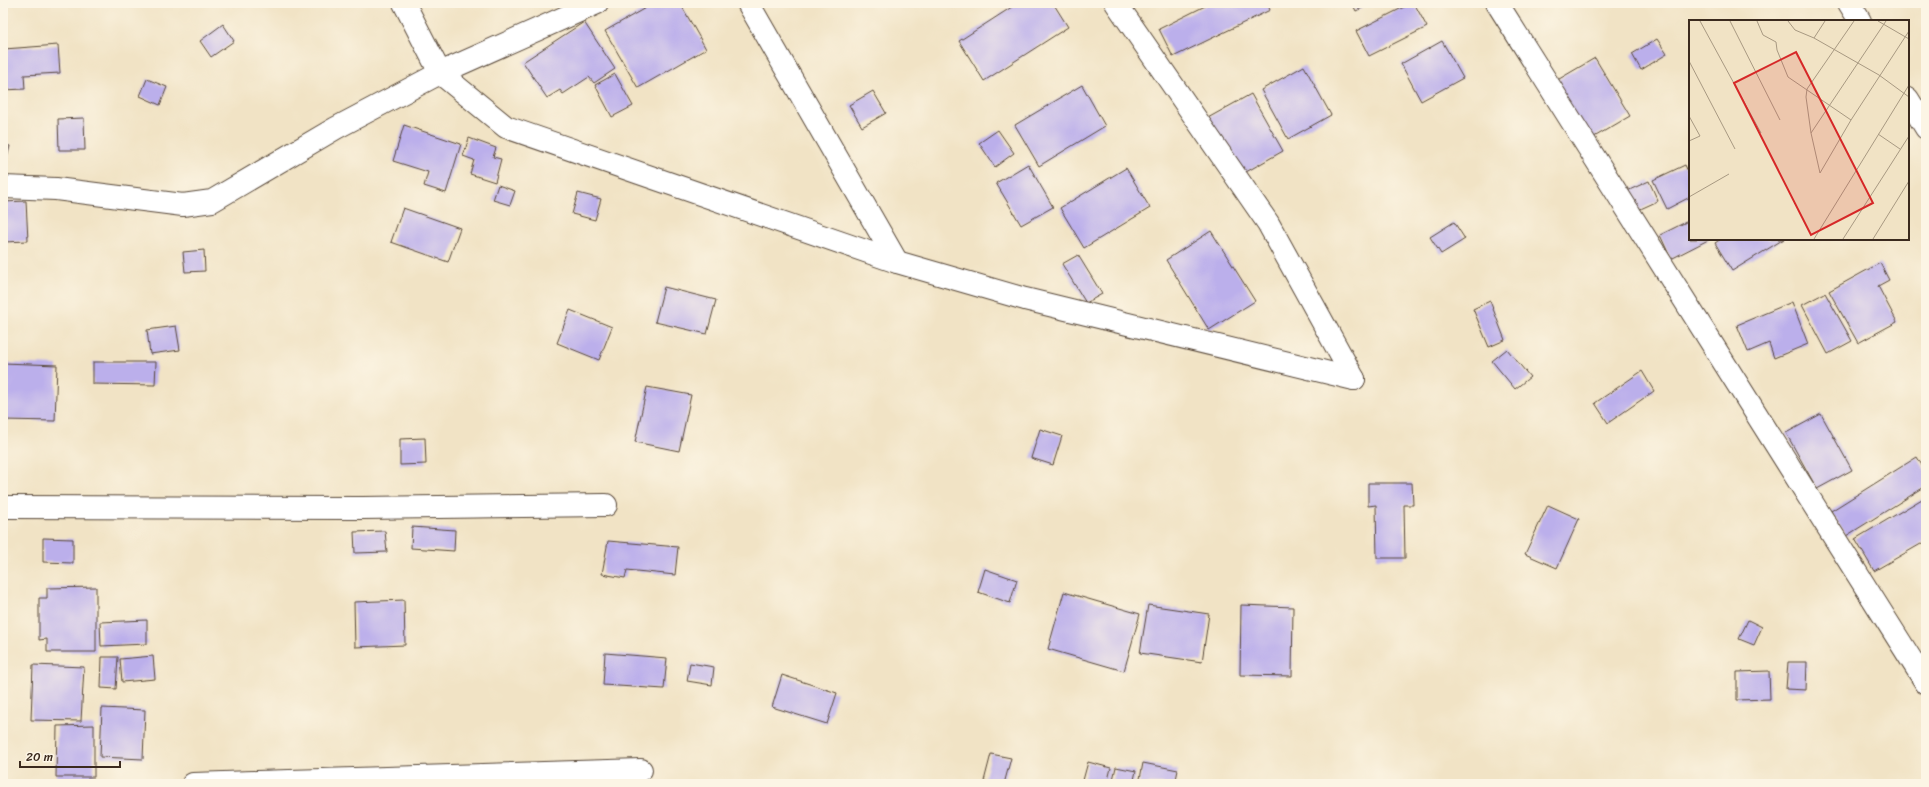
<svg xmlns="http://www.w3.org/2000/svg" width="1929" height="787" font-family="Sriracha,sans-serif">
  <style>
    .building { fill: #bbafeb }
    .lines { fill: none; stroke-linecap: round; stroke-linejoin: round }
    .minor-casing { stroke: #564637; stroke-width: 24 }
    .minor { stroke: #fff; stroke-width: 22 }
    .inset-road { fill: none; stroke: #a89982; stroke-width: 1 }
    .view { fill: #d62828; fill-opacity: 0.15; stroke: #d62828; stroke-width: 2 }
    .inset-edge { fill: none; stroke: #3b2a1e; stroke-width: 2 }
  </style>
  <rect width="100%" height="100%" fill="#fcf5e5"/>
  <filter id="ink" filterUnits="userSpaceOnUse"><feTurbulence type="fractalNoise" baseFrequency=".025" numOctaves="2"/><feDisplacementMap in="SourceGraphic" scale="8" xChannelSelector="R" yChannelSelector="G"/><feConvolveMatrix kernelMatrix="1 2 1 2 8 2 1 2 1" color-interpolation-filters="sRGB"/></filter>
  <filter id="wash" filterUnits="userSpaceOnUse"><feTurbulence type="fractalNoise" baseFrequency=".012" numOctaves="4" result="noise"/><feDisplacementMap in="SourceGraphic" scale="16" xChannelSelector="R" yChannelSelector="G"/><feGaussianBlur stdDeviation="0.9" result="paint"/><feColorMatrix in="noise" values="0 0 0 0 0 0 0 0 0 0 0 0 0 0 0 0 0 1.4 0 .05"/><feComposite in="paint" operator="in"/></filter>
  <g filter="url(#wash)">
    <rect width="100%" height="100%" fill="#f1e3c5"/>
    <g id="blocks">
      <g class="building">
        <polygon points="654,3 680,3 706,49 638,88 605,31"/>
        <polygon points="1018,3 1053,3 1068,27 984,81 959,41"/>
        <polygon points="1211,3 1267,3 1270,10 1173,57 1159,29"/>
        <polygon points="1352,3 1372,3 1356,11"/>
        <polygon points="1412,3 1414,3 1427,27 1369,56 1356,31"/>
        <polygon points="584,22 615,69 594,83 589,77 563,94 560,90 547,98 523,62"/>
        <polygon points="223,24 234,41 211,57 200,41"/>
        <polygon points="1657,39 1667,54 1641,70 1632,54"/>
        <polygon points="1442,41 1463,78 1421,101 1401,64"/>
        <polygon points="58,45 60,73 24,75 25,89 3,90 4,49"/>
        <polygon points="1595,58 1630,116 1589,140 1554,82"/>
        <polygon points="1304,66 1331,115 1288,139 1261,90"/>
        <polygon points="615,74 633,106 612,117 595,85"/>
        <polygon points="147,79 167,87 160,105 140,96"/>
        <polygon points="1082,85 1105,126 1039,166 1015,125"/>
        <polygon points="873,91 886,113 862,127 849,105"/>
        <polygon points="1251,94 1283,151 1239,176 1206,119"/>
        <polygon points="84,118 85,150 59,150 58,119"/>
        <polygon points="404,125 461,144 446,193 424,186 428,172 393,161"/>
        <polygon points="998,130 1014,153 995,167 979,143"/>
        <polygon points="469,138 496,148 493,157 501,159 495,182 470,174 474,160 463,156"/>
        <polygon points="3,144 10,146 4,170 3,170"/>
        <polygon points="1028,164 1053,207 1021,225 996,183"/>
        <polygon points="1685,165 1690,176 1690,197 1667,209 1653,180"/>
        <polygon points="1126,168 1150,208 1084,248 1060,208"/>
        <polygon points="1649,181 1658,201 1634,212 1625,192"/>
        <polygon points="498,185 515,191 510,205 493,200"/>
        <polygon points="578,193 601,199 595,220 572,214"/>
        <polygon points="26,201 28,241 3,242 3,202"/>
        <polygon points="403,208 460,228 448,262 391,242"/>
        <polygon points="1690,220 1690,239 1710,239 1671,259 1660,235"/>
        <polygon points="1454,222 1465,239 1441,254 1430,237"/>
        <polygon points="1211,231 1255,301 1209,330 1166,260"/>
        <polygon points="1721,239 1784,239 1732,271 1715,243"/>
        <polygon points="204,250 205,271 185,272 183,252"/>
        <polygon points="1078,255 1102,294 1086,303 1062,264"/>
        <polygon points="1880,263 1889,280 1878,286 1897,322 1858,343 1829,291"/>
        <polygon points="664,287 716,300 707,334 655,322"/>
        <polygon points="1825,293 1852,341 1828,354 1802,305"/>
        <polygon points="1490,301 1505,340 1489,347 1473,309"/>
        <polygon points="1792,302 1808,344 1774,358 1769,343 1748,352 1737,325"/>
        <polygon points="570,310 612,327 599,360 557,343"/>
        <polygon points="176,326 180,350 150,354 147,330"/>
        <polygon points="1507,349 1530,377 1515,389 1492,361"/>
        <polygon points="93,362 156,362 155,385 93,384"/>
        <polygon points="3,363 57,365 55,421 3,420"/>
        <polygon points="1642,371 1654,391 1608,423 1595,403"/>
        <polygon points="647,387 691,395 679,451 635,442"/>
        <polygon points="1821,414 1852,470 1817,489 1786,433"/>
        <polygon points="1040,429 1062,436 1053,465 1031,458"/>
        <polygon points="425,438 426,464 400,465 400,439"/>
        <polygon points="1917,457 1926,472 1926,486 1846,536 1831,511"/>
        <polygon points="1368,483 1412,483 1413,505 1404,505 1405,558 1377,558 1376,505 1368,506"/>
        <polygon points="1922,499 1926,506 1926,541 1874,571 1855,539"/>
        <polygon points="1548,505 1579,519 1557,568 1525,554"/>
        <polygon points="412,527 455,530 454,551 411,548"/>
        <polygon points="385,531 387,552 355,553 354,532"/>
        <polygon points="43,538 73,539 73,563 43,562"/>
        <polygon points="608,541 678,547 675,575 627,570 625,578 602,574"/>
        <polygon points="985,569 1017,580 1010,603 978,592"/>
        <polygon points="96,587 96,652 47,652 47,639 39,640 39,598 47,598 47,588"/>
        <polygon points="1064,592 1140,614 1124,671 1048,649"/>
        <polygon points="404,600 405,645 355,647 354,602"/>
        <polygon points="1148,605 1209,614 1202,662 1140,653"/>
        <polygon points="1241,605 1293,607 1292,676 1240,675"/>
        <polygon points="147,620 147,644 101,646 100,622"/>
        <polygon points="1748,620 1762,627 1754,645 1739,639"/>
        <polygon points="605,653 667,658 664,689 603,685"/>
        <polygon points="153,656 155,679 122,682 120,659"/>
        <polygon points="102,657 118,657 116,689 101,688"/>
        <polygon points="1788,662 1807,662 1806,690 1786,689"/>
        <polygon points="690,663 714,667 712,685 687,681"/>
        <polygon points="33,665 84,667 81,721 31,720"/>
        <polygon points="1769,671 1770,699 1737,700 1737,672"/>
        <polygon points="782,675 837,693 827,724 772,707"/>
        <polygon points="102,708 145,710 143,759 100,757"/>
        <polygon points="94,725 94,777 56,777 57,726"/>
        <polygon points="991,754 1011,758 1004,784 984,781"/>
        <polygon points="1088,762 1111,768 1107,784 1082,784"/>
        <polygon points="1143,763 1178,770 1175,784 1139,784"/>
        <polygon points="1116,767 1136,771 1133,784 1112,784"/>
      </g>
    </g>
  </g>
  <g filter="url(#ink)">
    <use href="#blocks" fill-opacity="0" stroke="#564637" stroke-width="1"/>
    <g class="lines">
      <g class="minor-casing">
        <g id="minor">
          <polyline points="404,3 440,73 506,127 897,262 1025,299 1354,379"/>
          <polyline points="748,3 897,262"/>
          <polyline points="1116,3 1268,223 1354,379"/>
          <polyline points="1497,3 1926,683"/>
          <polyline points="1849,3 1860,21"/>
          <polyline points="1908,99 1926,128"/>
          <polyline points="3,187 56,189 183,205 212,201 336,128 440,73 597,3"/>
          <polyline points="3,507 362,508 606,505"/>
          <polyline points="193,784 641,770"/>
        </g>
      </g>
      <use href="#minor" class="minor"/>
    </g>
  </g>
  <g transform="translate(1689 20)">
    <rect width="220" height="220" fill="#f1e3c5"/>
    <path class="inset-road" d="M11,1L72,113M41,1L91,100M68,1L74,15L87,22L88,30L99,57L162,100M99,1L106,10L125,18L190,55L220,77M189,1L220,19M125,18L136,1M0,41L46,129M0,96L11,116L0,121M122,113L197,1M189,114L211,129M131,153L122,113L117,77L118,69L165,1M131,153L162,100L220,11M0,177L40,154M125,219L220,65M154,219L220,116M184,219L220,161"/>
    <path class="view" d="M107,32L184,183L122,215L45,63Z"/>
    <rect width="220" height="220" class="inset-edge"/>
  </g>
  <rect width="1929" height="787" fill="none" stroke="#fcf5e5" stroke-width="16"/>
  <path d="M20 761v6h100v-6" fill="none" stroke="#3b2a1e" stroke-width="2"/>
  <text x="26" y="761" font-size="12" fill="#3b2a1e" stroke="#fcf5e5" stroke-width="3" paint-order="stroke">20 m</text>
</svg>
